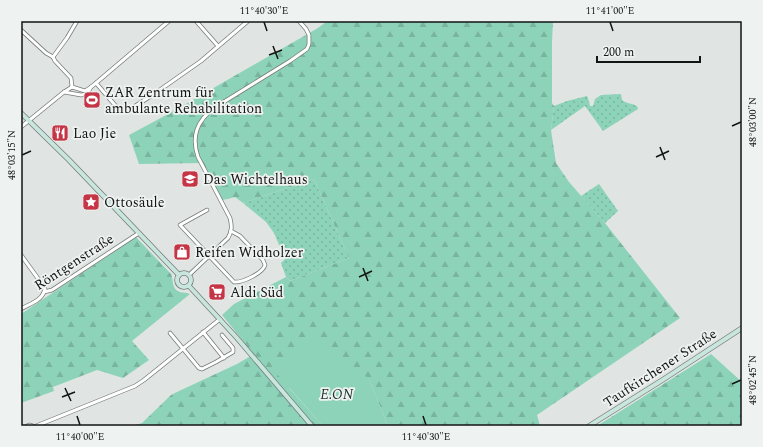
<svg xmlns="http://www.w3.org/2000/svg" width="763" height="447" font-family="Spectral,serif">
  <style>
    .grass { fill: url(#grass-dots) }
    .forest { fill: url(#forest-firs) }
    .park { fill: #8dd3ba }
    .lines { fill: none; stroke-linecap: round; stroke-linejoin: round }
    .street-casing { stroke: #767b79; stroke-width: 4.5 }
    .secondary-casing { stroke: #767b79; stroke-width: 5.5 }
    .street { stroke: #fff; stroke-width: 3 }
    .secondary { stroke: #c8e6dd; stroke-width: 4 }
    .ticks { fill: none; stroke: #131414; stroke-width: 1.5 }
    .labels { text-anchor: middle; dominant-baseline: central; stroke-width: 3.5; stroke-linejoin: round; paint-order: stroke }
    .poi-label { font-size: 14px; fill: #131414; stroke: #eef2f0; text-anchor: start }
    .street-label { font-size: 14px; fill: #131414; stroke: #eef2f0 }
    .park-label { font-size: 14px; font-style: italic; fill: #1c3129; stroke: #eef2f0 }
    .neatline { fill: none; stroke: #131414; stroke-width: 1.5 }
    .ticks-label { font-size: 10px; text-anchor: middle; fill: #131414 }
  </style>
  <defs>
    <pattern id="grass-dots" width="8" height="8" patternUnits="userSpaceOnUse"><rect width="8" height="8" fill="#8dd3ba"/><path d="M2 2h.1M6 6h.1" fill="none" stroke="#79b49f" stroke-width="1.8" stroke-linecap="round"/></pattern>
    <pattern id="forest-firs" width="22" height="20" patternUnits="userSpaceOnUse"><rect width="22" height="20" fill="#8dd3ba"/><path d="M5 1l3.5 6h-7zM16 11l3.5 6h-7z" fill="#79b49f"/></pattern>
  </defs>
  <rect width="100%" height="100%" fill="#e0e5e3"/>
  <g class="grass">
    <path d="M621,94L622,100C627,104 631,103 637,106L638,109L603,131L585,106L551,130L554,106L567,101L587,96L589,101L590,106H593L595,99L601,95Z"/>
    <polygon points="314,179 349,258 290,281 286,277 281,263 285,259 274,233 266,222 243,203"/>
    <polygon points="599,184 618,211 605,223 581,196"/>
  </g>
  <g class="forest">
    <polygon points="327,21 553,21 552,43 552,103 554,106 551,130 556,163 569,182 605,223 680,318 537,415 540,426 388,426 369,379 289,388 323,426 133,426 142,423 171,395 179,391 237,364 254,354 222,315 234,304 286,277 290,281 349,258 314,179 243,203 235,197 228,199 221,200 202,163 139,164 129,135 170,113 318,28"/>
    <path d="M136,237L171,274C174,280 171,289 180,292C183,293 186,292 190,294L132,341L149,360L123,378L97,370L53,387L54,391L21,403V314Z"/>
    <polygon points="711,354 742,382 742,426 597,426"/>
  </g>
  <polygon class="park" points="314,339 349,363 369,379 388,426 323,426 277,374"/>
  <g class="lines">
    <g class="street-casing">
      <g id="street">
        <polyline points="196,21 218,46"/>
        <polyline points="21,30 46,53 53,57 55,61 71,78 72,87"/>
        <polyline points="53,57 67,38 77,21"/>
        <polyline points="96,83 120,111 125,111 129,110 154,94 201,61 248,21"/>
        <polyline points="72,87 85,91 91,87"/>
        <polyline points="64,92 81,95 87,94 91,87 96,83 169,21"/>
        <polyline points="21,127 64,92 72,87"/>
        <path d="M207,210L180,225L233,281L234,282C242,283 263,273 265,265L263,260L240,236L231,231"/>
        <polyline points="21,255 42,284 45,289 44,292"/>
        <path d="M189,275L228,238C232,231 232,226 230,218L198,157C191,136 197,121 214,108L290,61L307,49L309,44V35L306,29L299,21"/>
        <path d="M21,309C29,304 41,301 44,292L52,290L139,233"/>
        <polyline points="203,332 224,358"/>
        <polyline points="170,333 199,368 202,369 216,362 233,352 233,348 222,335"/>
        <polyline points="27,426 29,425 33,426"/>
        <polyline points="36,426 135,386 144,380 220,319"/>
      </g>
    </g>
    <g class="secondary-casing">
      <g id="secondary">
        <polyline points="21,113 69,160 179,275"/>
        <circle cx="184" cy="280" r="7"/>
        <polyline points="189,286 237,338 312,426"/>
        <polyline points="589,426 664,379 742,328"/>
      </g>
    </g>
    <use href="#street" class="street"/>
    <use href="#secondary" class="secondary"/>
  </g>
  <path class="ticks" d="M264,22L267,31M610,22L613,31M273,46L278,59M269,55L282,50M732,126L741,122M660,147L665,160M22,155L31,151M656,157L669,151M363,268L368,281M359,277L372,271M732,384L741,380M65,388L71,401M62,397L75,392M77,416L80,425M423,416L426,425"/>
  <defs>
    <g id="stadium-square" transform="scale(0.9)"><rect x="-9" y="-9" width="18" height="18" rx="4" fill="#c53546" stroke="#eef2f0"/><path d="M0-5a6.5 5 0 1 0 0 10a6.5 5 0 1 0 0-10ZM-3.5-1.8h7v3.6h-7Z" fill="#fff"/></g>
    <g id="restaurant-square" transform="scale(0.9)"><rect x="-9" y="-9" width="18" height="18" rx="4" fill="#c53546" stroke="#eef2f0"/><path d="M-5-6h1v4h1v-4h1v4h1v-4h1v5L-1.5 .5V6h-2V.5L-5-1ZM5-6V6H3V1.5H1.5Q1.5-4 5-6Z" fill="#fff"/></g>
    <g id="school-square" transform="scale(0.9)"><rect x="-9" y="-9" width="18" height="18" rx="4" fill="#c53546" stroke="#eef2f0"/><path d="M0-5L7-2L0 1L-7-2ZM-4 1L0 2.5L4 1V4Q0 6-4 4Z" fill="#fff"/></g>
    <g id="sight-square" transform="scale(0.9)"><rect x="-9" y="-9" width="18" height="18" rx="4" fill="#c53546" stroke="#eef2f0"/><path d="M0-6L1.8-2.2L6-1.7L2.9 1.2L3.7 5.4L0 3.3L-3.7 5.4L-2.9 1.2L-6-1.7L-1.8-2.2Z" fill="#fff"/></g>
    <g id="shop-square" transform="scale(0.9)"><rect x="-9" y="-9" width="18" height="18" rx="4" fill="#c53546" stroke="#eef2f0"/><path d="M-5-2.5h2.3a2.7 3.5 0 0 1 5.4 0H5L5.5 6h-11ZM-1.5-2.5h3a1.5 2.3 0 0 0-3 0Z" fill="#fff"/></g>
    <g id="supermarket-square" transform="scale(0.9)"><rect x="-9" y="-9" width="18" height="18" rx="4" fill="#c53546" stroke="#eef2f0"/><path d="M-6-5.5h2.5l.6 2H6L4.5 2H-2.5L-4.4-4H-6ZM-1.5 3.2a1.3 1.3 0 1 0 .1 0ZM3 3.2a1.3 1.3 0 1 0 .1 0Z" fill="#fff"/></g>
  </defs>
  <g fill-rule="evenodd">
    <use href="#stadium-square" x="92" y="100"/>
    <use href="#restaurant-square" x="60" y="133"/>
    <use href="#school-square" x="190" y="179"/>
    <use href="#sight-square" x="91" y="202"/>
    <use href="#shop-square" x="182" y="252"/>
    <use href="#supermarket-square" x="217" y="292"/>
  </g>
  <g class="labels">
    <g class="poi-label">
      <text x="105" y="92">ZAR Zentrum für<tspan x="105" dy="16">ambulante Rehabilitation</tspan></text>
      <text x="73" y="133">Lao Jie</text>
      <text x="203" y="179">Das Wichtelhaus</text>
      <text x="104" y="202">Ottosäule</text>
      <text x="195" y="252">Reifen Widholzer</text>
      <text x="230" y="292">Aldi Süd</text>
    </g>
    <g class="street-label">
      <text transform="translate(74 262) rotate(-33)">Röntgenstraße</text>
      <text transform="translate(660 368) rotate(-33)">Taufkirchener Straße</text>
    </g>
    <g class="park-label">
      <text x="337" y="394">E.ON</text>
    </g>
  </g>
  <rect width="763" height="447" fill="none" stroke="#eef2f0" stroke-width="44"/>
  <path d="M597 56v6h103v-6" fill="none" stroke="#131414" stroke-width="2"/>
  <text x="603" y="56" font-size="12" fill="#131414" stroke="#eef2f0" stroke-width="3" paint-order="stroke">200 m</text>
  <rect x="22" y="22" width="719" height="403" class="neatline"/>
  <g class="ticks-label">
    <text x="264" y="14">11°40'30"E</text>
    <text x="610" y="14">11°41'00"E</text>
    <text transform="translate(752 122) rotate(-90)" y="4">48°03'00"N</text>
    <text transform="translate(11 155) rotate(-90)" y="4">48°03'15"N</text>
    <text transform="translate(752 380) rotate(-90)" y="4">48°02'45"N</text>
    <text x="80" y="440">11°40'00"E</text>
    <text x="426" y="440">11°40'30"E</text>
  </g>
</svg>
